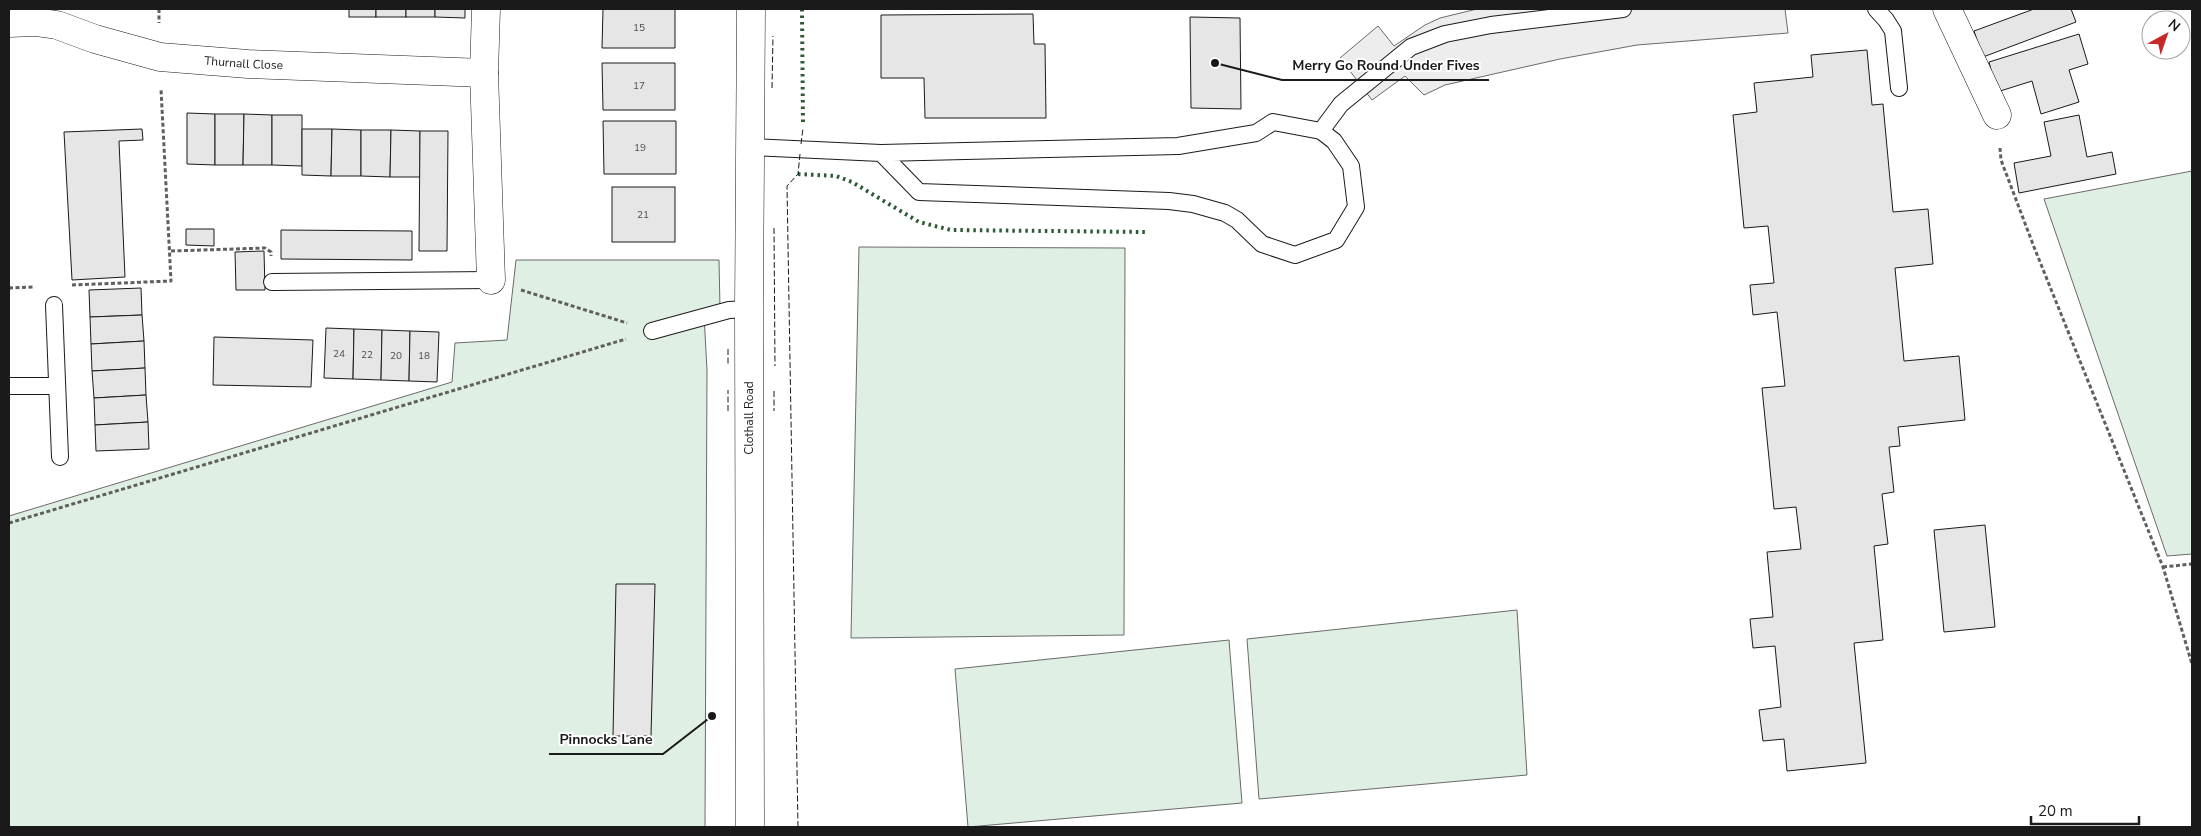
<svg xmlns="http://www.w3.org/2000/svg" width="2201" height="836" font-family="'Nunito Sans',sans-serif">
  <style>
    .green { fill: #e0efe3; stroke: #6a6a6a }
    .parking { fill: #ededed; stroke: #6a6a6a }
    .building { fill: #e6e6e6; stroke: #1a1a1a }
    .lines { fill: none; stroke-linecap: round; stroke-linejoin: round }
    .service-casing { stroke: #1a1a1a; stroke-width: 18 }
    .minor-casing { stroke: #1a1a1a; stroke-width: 29 }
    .primary-casing { stroke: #1a1a1a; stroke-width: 29 }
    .path { stroke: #5f5f5f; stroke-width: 3; stroke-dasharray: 4 2.5; stroke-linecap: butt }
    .service { stroke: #fff; stroke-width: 16 }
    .minor { stroke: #fff; stroke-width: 28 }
    .primary { stroke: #fff; stroke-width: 28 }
    .hedge { stroke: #2b5a34; stroke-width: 4; stroke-dasharray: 2.5 4; stroke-linecap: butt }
    .fence { stroke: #1a1a1a; stroke-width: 1; stroke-dasharray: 6 2.5; stroke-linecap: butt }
    .labels { text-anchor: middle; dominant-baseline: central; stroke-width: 4; stroke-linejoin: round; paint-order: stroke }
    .number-label { font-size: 10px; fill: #4d4d4d }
    .street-label { font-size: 12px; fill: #1a1a1a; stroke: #fff }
    .leader { fill: none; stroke: #1a1a1a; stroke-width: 2 }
    .callout-dot { fill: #1a1a1a; stroke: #fff; stroke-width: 2 }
    .callout-label { font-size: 14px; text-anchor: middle; font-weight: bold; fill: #1a1a1a; stroke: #fff; stroke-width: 4; stroke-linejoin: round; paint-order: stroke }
  </style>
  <rect width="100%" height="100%" fill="#fff"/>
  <g class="green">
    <polygon points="2192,171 2192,554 2167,556 2044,199"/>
    <polygon points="859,247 1125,248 1124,635 851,638"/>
    <polygon points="516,260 719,260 720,309 704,315 707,370 705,827 9,827 9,516 452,382 455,343 507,340"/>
    <polygon points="1517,610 1527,775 1259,799 1247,639"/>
    <polygon points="1229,640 1242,803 968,827 955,669"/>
  </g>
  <polygon class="parking" points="1477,9 1785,9 1788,33 1637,45 1560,59 1445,85 1424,95 1405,76 1372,100 1340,58 1378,26 1394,46 1425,25 1440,18"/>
  <g class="building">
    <rect x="349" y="9" width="27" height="8"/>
    <rect x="376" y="9" width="30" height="8"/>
    <rect x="406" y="9" width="29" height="8"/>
    <polygon points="435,9 465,9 465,18 435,17"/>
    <polygon points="603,9 675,9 675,48 602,48"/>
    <polygon points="2034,9 2071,9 2076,22 1983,57 1974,31"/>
    <polygon points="1033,14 1034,44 1045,44 1046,118 925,118 924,78 881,78 881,15"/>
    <polygon points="1190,17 1240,18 1241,109 1191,108"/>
    <polygon points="2079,34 2088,64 2069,70 2079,102 2041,114 2032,81 1997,92 1989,62"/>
    <polygon points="1867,50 1872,105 1883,104 1893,212 1928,209 1933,264 1895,268 1904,361 1959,356 1965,420 1898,427 1900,446 1889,447 1894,492 1882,494 1888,544 1874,546 1883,640 1854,643 1866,763 1787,771 1784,739 1763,741 1759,710 1781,707 1775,646 1753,648 1750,619 1773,617 1767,552 1801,549 1796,507 1774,509 1762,388 1785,386 1777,312 1753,315 1750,285 1774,283 1768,226 1744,228 1733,115 1757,112 1754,83 1813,77 1811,55"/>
    <polygon points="602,63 675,63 675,110 603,110"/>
    <polygon points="187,113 215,114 215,165 187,164"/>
    <polygon points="215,114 244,114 243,165 215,165"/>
    <polygon points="244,114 272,115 272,165 243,165"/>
    <polygon points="272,115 302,115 302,166 272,165"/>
    <polygon points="2079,115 2087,157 2112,152 2116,174 2019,193 2014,163 2051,156 2044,122"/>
    <polygon points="603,121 676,121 676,174 604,174"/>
    <polygon points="142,129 143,140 119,141 125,277 72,280 64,132"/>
    <polygon points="302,129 332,129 331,176 302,175"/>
    <polygon points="332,129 361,130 361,176 331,176"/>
    <polygon points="361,130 391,130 390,177 361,176"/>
    <polygon points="391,130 420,131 420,177 390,177"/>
    <polygon points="420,131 448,131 447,251 419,251"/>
    <rect x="612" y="187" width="63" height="55"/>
    <polygon points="186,229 214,229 214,246 186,245"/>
    <polygon points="281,230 412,231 412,260 281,259"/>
    <polygon points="264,251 265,290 236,290 235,252"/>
    <polygon points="141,288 142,315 90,317 89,290"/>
    <polygon points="142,315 144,341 91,344 90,317"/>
    <polygon points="326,328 354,329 353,379 324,378"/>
    <polygon points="354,329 382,330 381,380 353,379"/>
    <polygon points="382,330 410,331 409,381 381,380"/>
    <polygon points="410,331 439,332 437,382 409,381"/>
    <polygon points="214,337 313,340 311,387 213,385"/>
    <polygon points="144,341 145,368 92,371 91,344"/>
    <polygon points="145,368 146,395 94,398 92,371"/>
    <polygon points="146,395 148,422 95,425 94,398"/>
    <polygon points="148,422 149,449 96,451 95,425"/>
    <polygon points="1985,525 1995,627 1944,632 1934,530"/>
    <polygon points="616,584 655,584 651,736 613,736"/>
  </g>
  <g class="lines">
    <g class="service-casing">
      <g id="service">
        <polyline points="1876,9 1886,20 1893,31 1899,88"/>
        <polyline points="1321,131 1341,104 1411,47 1445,34 1491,25 1623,9"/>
        <polyline points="750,147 881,153 1178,146 1256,133 1273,122 1321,131 1334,141 1351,166 1356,207 1336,240 1295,255 1262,244 1237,220 1225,213 1193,204 1169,201 919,192 881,153"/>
        <polyline points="272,282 491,280"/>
        <polyline points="54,305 60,457"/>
        <polyline points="652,331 729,310 749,309"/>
        <polyline points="9,386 57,386"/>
      </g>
    </g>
    <g class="minor-casing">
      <g id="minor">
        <polyline points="486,9 484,73 491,280"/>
        <polyline points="1947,9 1997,115"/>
        <path id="s1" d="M9,23L35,22L57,25L95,39L160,57L248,64L484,73"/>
      </g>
    </g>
    <g class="primary-casing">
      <polyline id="primary" points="750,827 749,309 751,9"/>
    </g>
    <g class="path">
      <polyline points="159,9 159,23"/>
      <polyline points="2000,148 2001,160 2034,247 2163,567 2192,664"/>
      <polyline points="171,251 265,248 271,252 271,256"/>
      <polyline points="72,285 171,281 161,89"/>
      <polyline points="9,288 33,287"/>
      <polyline points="521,290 627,323"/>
      <polyline points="9,523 626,339"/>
      <polyline points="2163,567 2192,564"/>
    </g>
    <use href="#service" class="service"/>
    <use href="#minor" class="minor"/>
    <use href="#primary" class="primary"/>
    <g class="hedge">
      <polyline points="802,9 803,126"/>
      <polyline points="798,174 836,176 852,182 919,222 951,230 1147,232"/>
    </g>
    <g class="fence">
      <polyline points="772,88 773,36"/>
      <polyline points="801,144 803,128"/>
      <polyline points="774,228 775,366"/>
      <polyline points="728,349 728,366"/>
      <polyline points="774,391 774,411"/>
      <polyline points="728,411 728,390"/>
      <polyline points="798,827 787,186 798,174 800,154"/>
    </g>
  </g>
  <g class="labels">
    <g class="number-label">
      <text x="639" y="28">15</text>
      <text x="639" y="86">17</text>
      <text x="640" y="148">19</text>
      <text x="643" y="215">21</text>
      <text x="339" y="354">24</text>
      <text x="367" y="355">22</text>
      <text x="396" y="356">20</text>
      <text x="424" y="356">18</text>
    </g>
    <g class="street-label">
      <text stroke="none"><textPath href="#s1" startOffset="240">Thurnall Close</textPath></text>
      <text transform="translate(749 418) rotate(-90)">Clothall Road</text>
    </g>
  </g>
  <path class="leader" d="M1215 63L1282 80H1489M712 716L663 754H549"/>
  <g class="callout-dot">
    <circle cx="1215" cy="63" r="5"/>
    <circle cx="712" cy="716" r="5"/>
  </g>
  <g class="callout-label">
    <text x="1386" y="70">Merry Go Round Under Fives</text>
    <text x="606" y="744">Pinnocks Lane</text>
  </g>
  <rect width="2201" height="836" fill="none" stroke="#1a1a1a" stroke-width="20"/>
  <g transform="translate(2166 35) rotate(40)"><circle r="24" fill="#ffffff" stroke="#a3a3a3"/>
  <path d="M0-4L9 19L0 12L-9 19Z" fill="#c62828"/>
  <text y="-8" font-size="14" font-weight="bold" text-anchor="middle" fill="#1a1a1a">N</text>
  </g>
  <path d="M2031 816v8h108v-8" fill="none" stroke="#1a1a1a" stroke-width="2.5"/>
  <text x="2038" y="816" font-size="15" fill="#1a1a1a" stroke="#ffffff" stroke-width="4" paint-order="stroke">20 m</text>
</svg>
